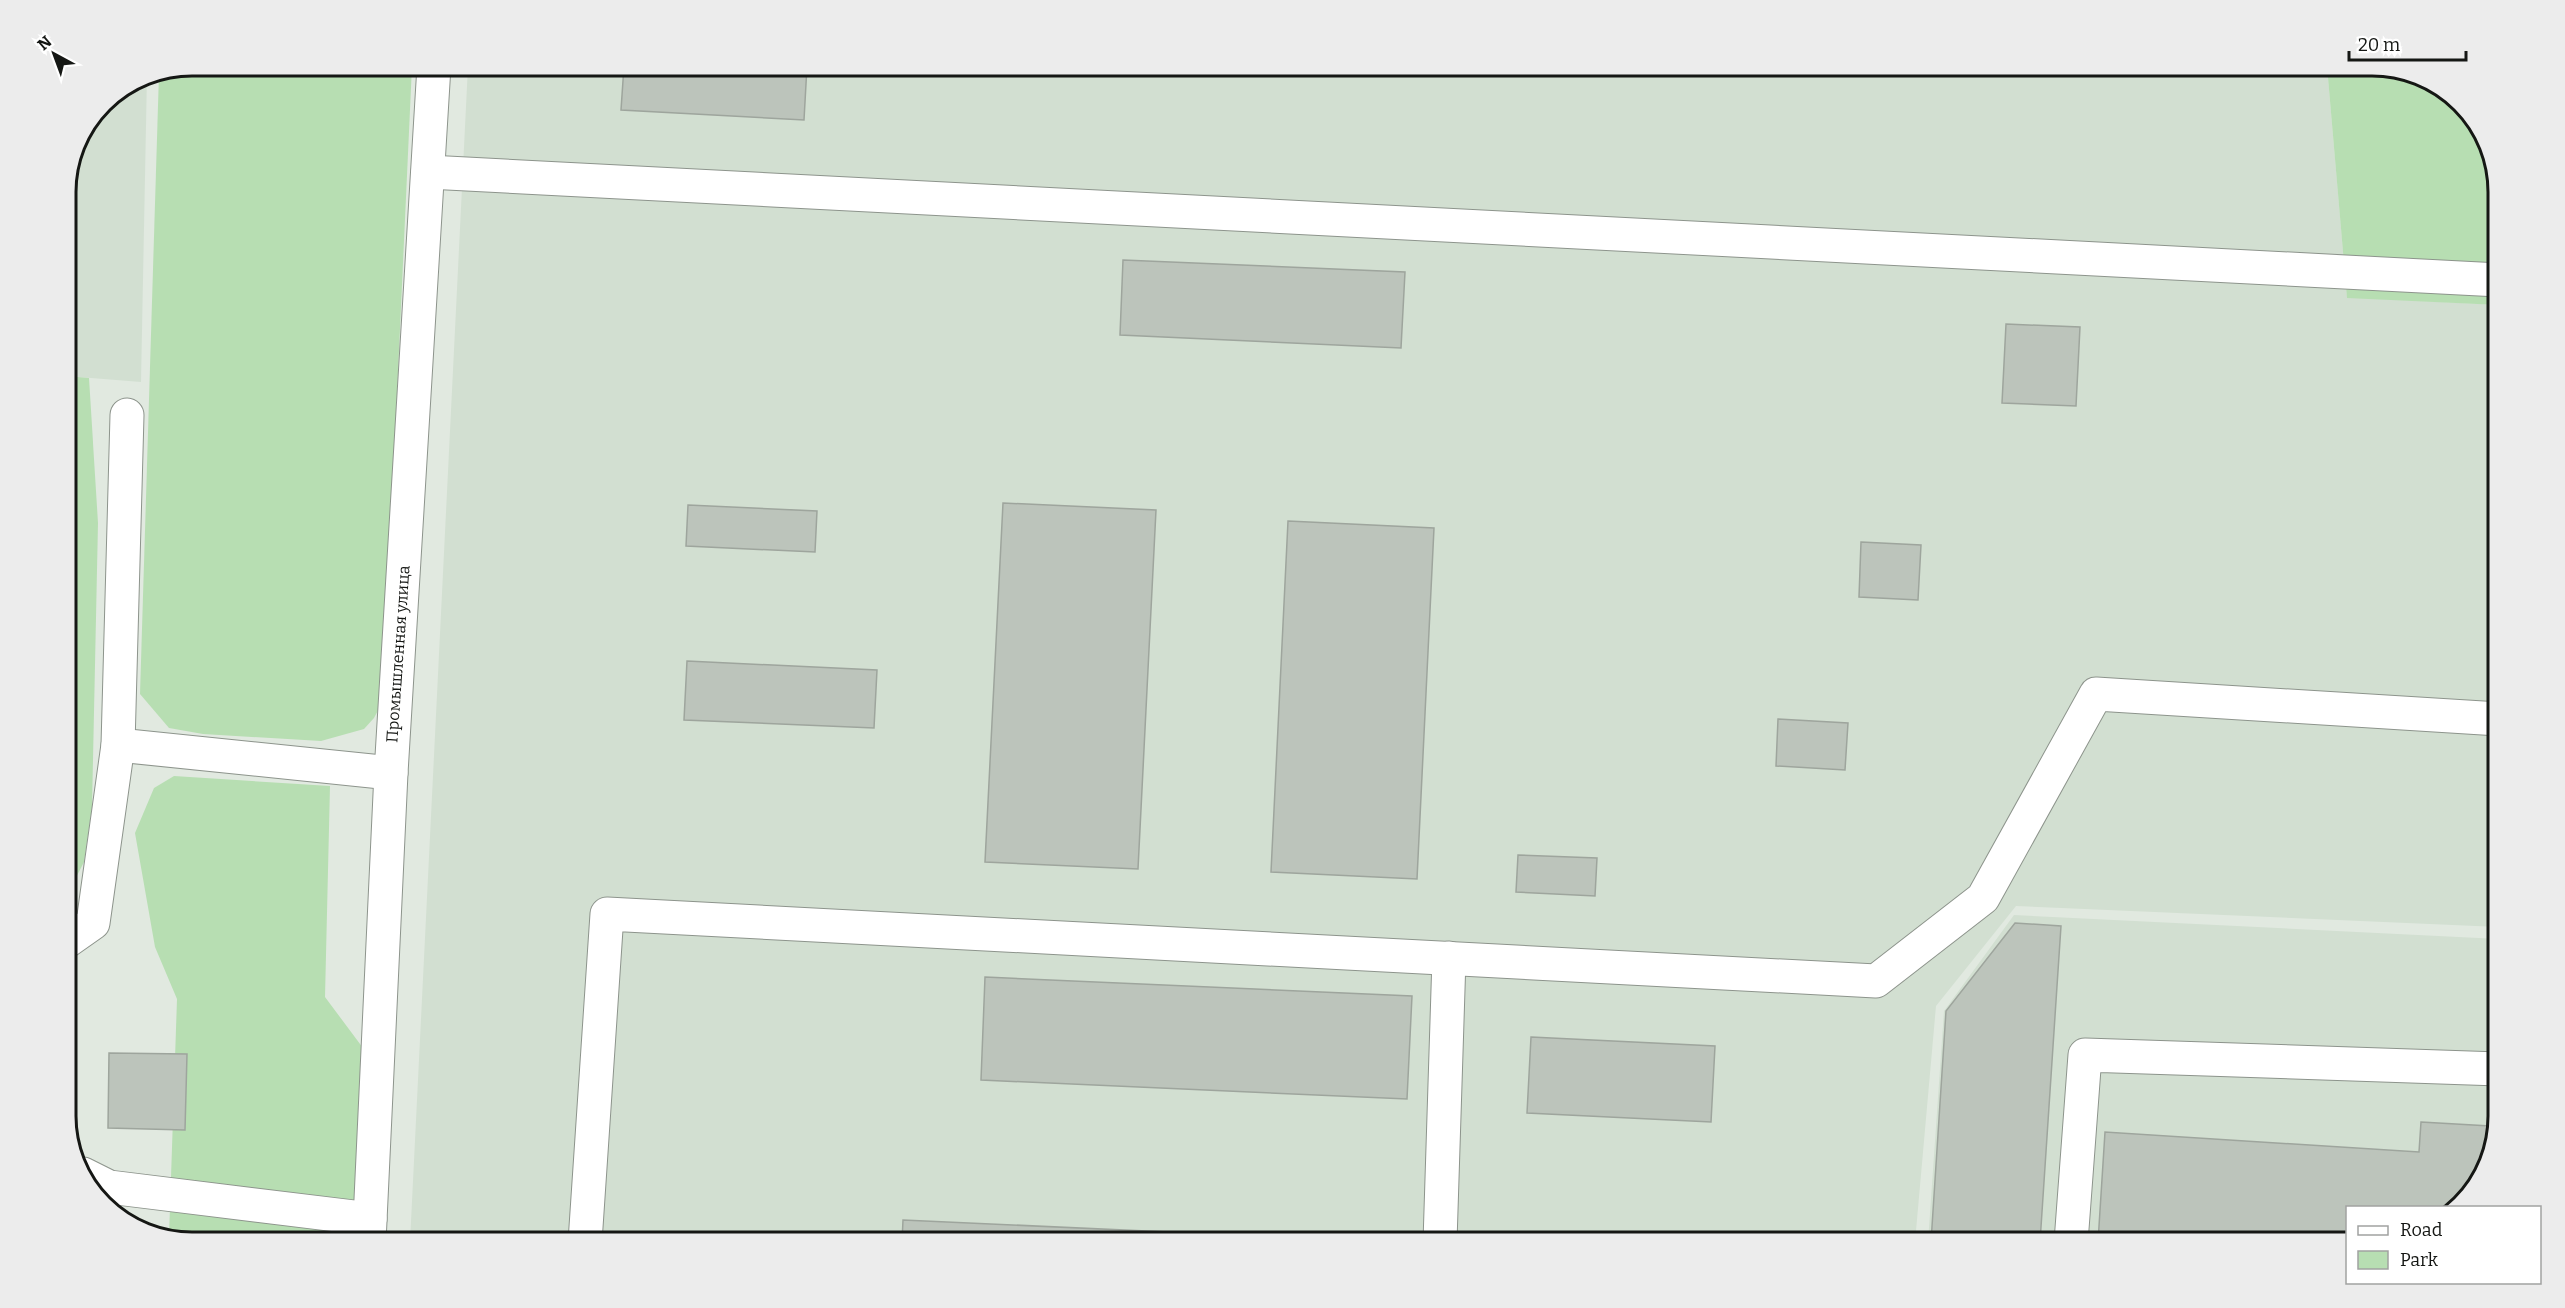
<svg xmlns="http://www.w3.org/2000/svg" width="2565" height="1308" font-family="Bitter,serif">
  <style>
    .built { fill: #d2dfd1 }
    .green { fill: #b7deb2 }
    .building { fill: #bcc4bb; stroke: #9ea59d; stroke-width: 1.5 }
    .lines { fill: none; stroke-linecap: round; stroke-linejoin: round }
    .minor-casing { stroke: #8d948c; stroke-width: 35 }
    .minor { stroke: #fff; stroke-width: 33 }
    .labels { text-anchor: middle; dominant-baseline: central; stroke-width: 4.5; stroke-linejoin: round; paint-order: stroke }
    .street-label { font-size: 16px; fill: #151714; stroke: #fff }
    .rim { fill: none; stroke: #151714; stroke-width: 3 }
  </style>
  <rect width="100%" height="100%" fill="#e1e9e0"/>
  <g class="built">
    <polygon points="468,66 2327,66 2347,297 2499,305 2499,927 2016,906 1936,1006 1915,1242 410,1242"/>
    <polygon points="144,75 147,75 141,382 66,376 66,184 76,143 103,103"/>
    <polygon points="2014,915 2499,939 2499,1116 2486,1171 2455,1207 2348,1208 2347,1242 1928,1242 1944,1011"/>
  </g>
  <g class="green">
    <polygon points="192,66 412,66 383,701 374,718 364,729 321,741 203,734 169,728 140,694 159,73"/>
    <polygon points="2327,66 2373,66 2428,79 2478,122 2499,184 2499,305 2347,298"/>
    <polygon points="66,376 89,378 98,523 92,807 84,862 66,897"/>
    <polygon points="174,776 330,786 325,997 363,1048 353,1242 192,1242 169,1237 177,999 155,947 135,833 154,788"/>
  </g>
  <g class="building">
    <polygon points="624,66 807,66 804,120 621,110"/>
    <polygon points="1123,260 1405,272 1401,348 1120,335"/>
    <polygon points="2006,324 2080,327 2076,406 2002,403"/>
    <polygon points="1003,503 1156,510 1138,869 985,862"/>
    <polygon points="688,505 817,511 815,552 686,546"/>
    <polygon points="1288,521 1434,528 1417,879 1271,872"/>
    <polygon points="1861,542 1921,545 1918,600 1859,597"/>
    <polygon points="687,661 877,670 874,728 684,720"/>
    <polygon points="1778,719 1848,723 1845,770 1776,766"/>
    <polygon points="1518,855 1597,858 1595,896 1516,892"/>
    <polygon points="2015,923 2061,926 2040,1242 1931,1242 1946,1011"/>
    <polygon points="985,977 1412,996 1407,1099 981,1080"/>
    <polygon points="1531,1037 1715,1046 1711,1122 1527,1113"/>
    <polygon points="109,1053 187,1054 185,1130 108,1128"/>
    <polygon points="2421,1122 2490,1126 2489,1148 2492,1148 2486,1171 2455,1208 2348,1208 2348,1242 2098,1242 2105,1132 2419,1152"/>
    <polygon points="903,1220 1388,1242 902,1242"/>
  </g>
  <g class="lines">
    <g class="minor-casing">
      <g id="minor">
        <polyline points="428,172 2499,280"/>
        <polyline points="118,745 391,773"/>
        <polyline points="66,942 93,923 118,745 127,415"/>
        <polyline points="83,1174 109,1187 370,1219"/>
        <polyline points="369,1242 391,773 434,66"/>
        <polyline points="585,1242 607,914 1876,981 1983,898 2096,694 2499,719"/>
        <polyline points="1440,1242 1449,958"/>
        <polyline points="2071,1242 2085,1055 2499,1069"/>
      </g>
    </g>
    <use href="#minor" class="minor"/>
  </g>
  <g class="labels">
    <g class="street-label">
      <text transform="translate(398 654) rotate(-86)">Промышленная улица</text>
    </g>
  </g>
  <path d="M0 0H2565V1308H0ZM192 76H2372A116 116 0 0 1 2488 192V1116A116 116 0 0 1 2372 1232H192A116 116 0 0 1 76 1116V192A116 116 0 0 1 192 76Z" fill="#ececec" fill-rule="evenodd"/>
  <path class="rim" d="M192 76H2372A116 116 0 0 1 2488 192V1116A116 116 0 0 1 2372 1232H192A116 116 0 0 1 76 1116V192A116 116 0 0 1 192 76Z"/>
  <rect x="2346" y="1206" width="195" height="78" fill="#ffffff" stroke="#a1a2a1" stroke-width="1.5"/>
  <rect x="2358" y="1226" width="30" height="9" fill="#ffffff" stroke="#a1a2a1" stroke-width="1.5"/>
  <text x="2400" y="1236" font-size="18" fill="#151714">Road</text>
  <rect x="2358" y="1251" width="30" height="18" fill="#b7deb2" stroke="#a1a2a1" stroke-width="1.5"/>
  <text x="2400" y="1266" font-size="18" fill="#151714">Park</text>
  <g transform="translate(54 54) rotate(319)" stroke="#ffffff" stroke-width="4.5" paint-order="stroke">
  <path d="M0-4.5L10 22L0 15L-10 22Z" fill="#151714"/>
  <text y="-9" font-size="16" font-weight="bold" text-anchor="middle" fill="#151714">N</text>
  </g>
  <path d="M2349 51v9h117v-9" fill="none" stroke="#151714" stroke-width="3"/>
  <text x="2358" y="51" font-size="18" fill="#151714" stroke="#ffffff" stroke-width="4.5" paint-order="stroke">20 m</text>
</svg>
